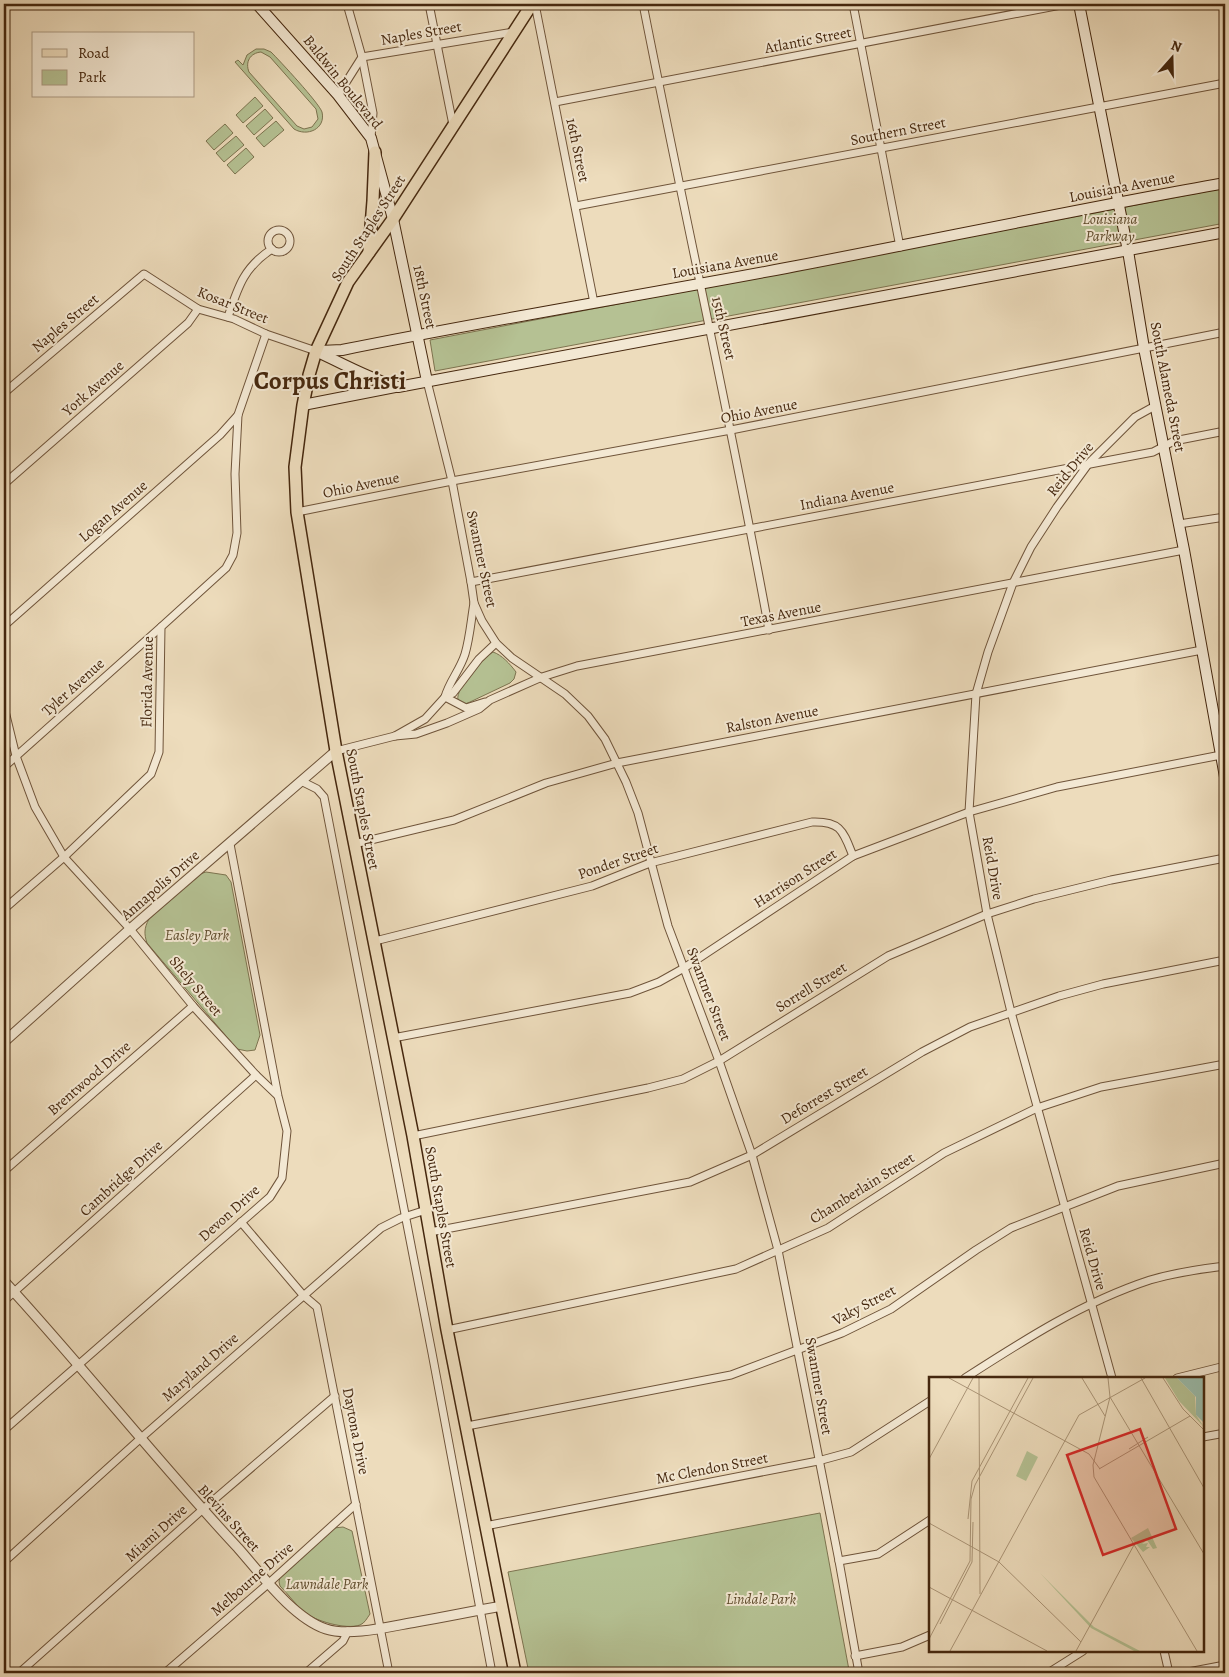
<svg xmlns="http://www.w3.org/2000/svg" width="1229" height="1677" font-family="Alegreya,serif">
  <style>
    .green { fill: #b5c193; stroke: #7d7450; fill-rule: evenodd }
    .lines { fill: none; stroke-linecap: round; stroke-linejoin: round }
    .minor-casing { stroke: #6f543a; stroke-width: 9 }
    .tertiary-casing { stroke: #6f543a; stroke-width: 11 }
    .secondary-casing { stroke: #45270e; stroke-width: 12 }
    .primary-casing { stroke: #45270e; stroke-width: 14 }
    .minor { stroke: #f3e8d3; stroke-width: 7 }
    .tertiary { stroke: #f3e8d3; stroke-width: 9 }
    .secondary { stroke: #f3e8d3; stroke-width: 10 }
    .primary { stroke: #eddcbc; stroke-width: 11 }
    .labels { text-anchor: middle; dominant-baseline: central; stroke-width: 4; stroke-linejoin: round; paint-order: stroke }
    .street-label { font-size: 15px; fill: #45270e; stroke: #f3e8d3 }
    .park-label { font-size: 15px; font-style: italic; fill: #614e2f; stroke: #f3e8d3 }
    .town-label { font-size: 25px; font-weight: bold; fill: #45270e; stroke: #f3e8d3 }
    .inset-road { fill: none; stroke: #aa9476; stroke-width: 1 }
    .view { fill: #d62828; fill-opacity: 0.15; stroke: #d62828; stroke-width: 2.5 }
    .inset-edge { fill: none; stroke: #45270e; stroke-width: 2.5 }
  </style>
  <rect width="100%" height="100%" fill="#eddcbc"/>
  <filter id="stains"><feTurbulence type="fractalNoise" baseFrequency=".004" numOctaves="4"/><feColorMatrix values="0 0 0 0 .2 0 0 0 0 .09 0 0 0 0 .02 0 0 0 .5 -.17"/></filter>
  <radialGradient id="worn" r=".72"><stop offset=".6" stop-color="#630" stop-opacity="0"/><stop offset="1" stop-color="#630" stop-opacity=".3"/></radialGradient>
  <g class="green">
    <path d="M256,49H264L271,52C280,61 319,103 322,112C326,129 307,137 294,129L235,62L238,60L243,65L247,55ZM261,52L270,57L316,109L318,119L312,127L304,129L297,126L249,72C245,62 250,53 261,52Z"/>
    <polygon points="255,97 263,106 243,123 236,115"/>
    <polygon points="265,109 273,118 254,135 246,126"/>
    <polygon points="276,121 284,130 264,147 256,138"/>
    <polygon points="225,124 233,133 214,150 206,141"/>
    <polygon points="236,136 244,145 224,162 216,153"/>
    <polygon points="246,148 254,157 235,174 227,165"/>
    <polygon points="1225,188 1225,223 435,371 430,340"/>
    <path d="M493,652C502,655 510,664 516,672L514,679L510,683L470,702L465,704L458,700C455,688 483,658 493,652Z"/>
    <path d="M206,872L226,875L231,882L260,1035L255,1050L247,1051L237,1049L147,943C144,934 144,928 149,919L200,874Z"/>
    <polygon points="820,1513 849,1670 830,1673 529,1673 508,1572"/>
    <path d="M343,1527L352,1531L370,1614C367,1618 365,1623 360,1625C346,1630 315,1621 304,1612C295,1604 288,1594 280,1586L279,1582L280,1576L334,1528Z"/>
  </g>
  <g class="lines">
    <g class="minor-casing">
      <g id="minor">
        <polyline points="429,4 453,125"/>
        <polyline points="535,4 594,303"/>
        <path d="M643,4C684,213 731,421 769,630"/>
        <polyline points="853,4 900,247"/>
        <polyline points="338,95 362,57 347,4"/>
        <polyline points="555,102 1066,4"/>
        <polyline points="371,138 373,113 362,57 514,32"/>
        <polyline points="576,206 1225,83"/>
        <circle cx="279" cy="241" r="11"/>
        <path d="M228,317C238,287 244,267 272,249"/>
        <polyline points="427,381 452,481 471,582 474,603 482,621 496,643 512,658 565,694 588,716 605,739 626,782 638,813 668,926 719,1061 752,1155 778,1250 839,1561 859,1673"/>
        <polyline points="4,393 144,274 198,309 234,319 266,334 316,351"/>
        <polyline points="4,484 188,323 198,309"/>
        <polyline points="297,512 452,481 731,430 1225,332"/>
        <polyline points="1179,524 1225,517"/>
        <polyline points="471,582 1153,452 1174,441 1225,431"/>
        <polyline points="4,626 220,435 238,415"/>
        <path d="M445,697C449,682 460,670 465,654C470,637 471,620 474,603"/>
        <polyline points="445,697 466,708 485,702"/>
        <polyline points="4,707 16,756 35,807 64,857 130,929 193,1006 256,1075 277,1095"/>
        <polyline points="395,736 416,734 447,723 479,709 490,700 542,677 577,666 1184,550"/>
        <polyline points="336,751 395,736 425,719 445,697 453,693 479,659 496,643"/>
        <polyline points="4,767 161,627"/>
        <polyline points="301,781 317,789 324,797 432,1353 492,1673"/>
        <polyline points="354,844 454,820 546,783 617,763 1202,650"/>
        <polyline points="4,909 64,857 151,774 159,752 161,627 226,568 233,555 237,533 235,474 238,415 266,334"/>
        <path d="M375,941L592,886L650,863L812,822C841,821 843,831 853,856"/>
        <polyline points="393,1038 630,993 659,982 684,968 853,856 969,812 1057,787 1221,755"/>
        <polyline points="413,1136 648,1088 683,1079 719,1061 888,956 987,914 1034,899 1111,880 1225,858"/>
        <polyline points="4,1171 193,1006"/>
        <polyline points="241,1222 303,1295 317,1307 389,1673"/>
        <polyline points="430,1232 690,1182 752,1155 922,1052 970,1027 1059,996 1103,984 1225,960"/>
        <polyline points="4,1301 256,1075"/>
        <polyline points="447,1330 736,1269 828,1228 944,1153 1037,1108 1101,1087 1225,1064"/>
        <path d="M965,1378C1024,1340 1083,1302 1150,1280C1174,1273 1200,1269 1225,1266"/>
        <polyline points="1112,1378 1011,1012 987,914 969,812 976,694 988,652 1013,583 1031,547 1057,507 1089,463 1135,417 1155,406"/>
        <polyline points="1177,1378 1225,1366"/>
        <polyline points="467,1426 731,1375 842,1333 891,1309 976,1250 1011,1228 1118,1186 1225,1163"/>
        <polyline points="4,1430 270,1197 282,1178 287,1131 278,1096 230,844"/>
        <polyline points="1203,1437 1225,1433"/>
        <polyline points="485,1526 818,1461 851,1452 930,1401"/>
        <polyline points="839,1561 878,1554 930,1520"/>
        <polyline points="4,1562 141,1438 381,1228 401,1218 426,1210"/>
        <polyline points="1164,1651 1169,1673"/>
        <polyline points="855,1656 902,1647 930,1635"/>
        <polyline points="19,1673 202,1510 335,1396"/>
        <polyline points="165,1673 269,1583 356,1504"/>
        <polyline points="306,1673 343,1641 348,1631"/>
        <polyline points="1048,1673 1083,1651"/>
        <polyline points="1183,1673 1225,1665"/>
      </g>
    </g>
    <g class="tertiary-casing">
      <g id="tertiary">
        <polyline points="4,1042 130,929 336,751"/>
        <path d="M4,1281C84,1368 157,1461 238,1548C261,1574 293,1618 326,1629C349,1637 392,1626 416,1622C445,1617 473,1611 502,1606"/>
      </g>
    </g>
    <g class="secondary-casing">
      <g id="secondary">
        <polyline points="257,4 338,95 371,138 393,219 427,381"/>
        <polyline points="1079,4 1128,251 1144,348 1184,550 1225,777"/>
        <path d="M316,351C343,364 370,379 398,387L1225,232"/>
        <path d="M320,351L342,350C489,320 638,296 786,268C933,240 1078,209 1225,183"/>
        <polyline points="303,405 395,387"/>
      </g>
    </g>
    <g class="primary-casing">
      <g id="primary">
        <polyline points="369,252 373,201 375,152"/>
        <polyline points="515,1673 447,1330 413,1136 336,751 297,512 295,467 303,405 309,375 316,351 348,282 393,219 532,4"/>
      </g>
    </g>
    <use href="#minor" class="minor"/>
    <use href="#tertiary" class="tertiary"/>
    <use href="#secondary" class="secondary"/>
    <use href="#primary" class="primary"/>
  </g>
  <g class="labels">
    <g class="street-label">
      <text transform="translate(421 33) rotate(-10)">Naples Street</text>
      <text transform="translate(808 40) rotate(-11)">Atlantic Street</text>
      <text transform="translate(343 82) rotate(51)">Baldwin Boulevard</text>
      <text transform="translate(898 131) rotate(-11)">Southern Street</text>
      <text transform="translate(578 150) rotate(78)">16th Street</text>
      <text transform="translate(1122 187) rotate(-11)">Louisiana Avenue</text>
      <text transform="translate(368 228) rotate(-57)">South Staples Street</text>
      <text transform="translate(725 264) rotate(-10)">Louisiana Avenue</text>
      <text transform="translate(425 297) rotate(78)">18th Street</text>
      <text transform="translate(233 305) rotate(22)">Kosar Street</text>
      <text transform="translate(65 323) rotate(-40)">Naples Street</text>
      <text transform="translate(724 328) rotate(77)">15th Street</text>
      <text transform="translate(1168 387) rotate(79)">South Alameda Street</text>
      <text transform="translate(93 388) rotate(-41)">York Avenue</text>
      <text transform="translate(759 411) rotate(-11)">Ohio Avenue</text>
      <text transform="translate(1070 469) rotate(-51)">Reid Drive</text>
      <text transform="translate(361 485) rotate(-12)">Ohio Avenue</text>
      <text transform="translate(847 496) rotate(-11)">Indiana Avenue</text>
      <text transform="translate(113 511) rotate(-41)">Logan Avenue</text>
      <text transform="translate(482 559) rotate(78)">Swantner Street</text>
      <text transform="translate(781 614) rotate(-11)">Texas Avenue</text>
      <text transform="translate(147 682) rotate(-89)">Florida Avenue</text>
      <text transform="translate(73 687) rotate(-42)">Tyler Avenue</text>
      <text transform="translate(772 719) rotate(-11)">Ralston Avenue</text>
      <text transform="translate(363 809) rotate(79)">South Staples Street</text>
      <text transform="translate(618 861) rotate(-19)">Ponder Street</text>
      <text transform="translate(993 868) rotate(80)">Reid Drive</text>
      <text transform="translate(795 878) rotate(-33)">Harrison Street</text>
      <text transform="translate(160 885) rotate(-41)">Annapolis Drive</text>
      <text transform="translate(196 986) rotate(50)">Shely Street</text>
      <text transform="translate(811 987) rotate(-32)">Sorrell Street</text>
      <text transform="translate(709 994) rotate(69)">Swantner Street</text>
      <text transform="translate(89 1078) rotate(-41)">Brentwood Drive</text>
      <text transform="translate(824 1095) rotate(-31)">Deforrest Street</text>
      <text transform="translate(121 1178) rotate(-42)">Cambridge Drive</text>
      <text transform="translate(862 1188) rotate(-32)">Chamberlain Street</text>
      <text transform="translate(441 1207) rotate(80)">South Staples Street</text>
      <text transform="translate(229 1213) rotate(-42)">Devon Drive</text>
      <text transform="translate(1093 1259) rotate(74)">Reid Drive</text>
      <text transform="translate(864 1305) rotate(-28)">Vaky Street</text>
      <text transform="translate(200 1367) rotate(-41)">Maryland Drive</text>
      <text transform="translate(819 1386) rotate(80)">Swantner Street</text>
      <text transform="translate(356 1431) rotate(79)">Daytona Drive</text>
      <text transform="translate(712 1468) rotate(-11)">Mc Clendon Street</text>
      <text transform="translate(229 1518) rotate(48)">Blevins Street</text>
      <text transform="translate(156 1533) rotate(-42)">Miami Drive</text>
      <text transform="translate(252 1579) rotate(-41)">Melbourne Drive</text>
    </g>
    <g class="park-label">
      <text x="1110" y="219">Louisiana<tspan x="1110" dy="17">Parkway</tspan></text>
      <text x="197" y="935">Easley Park</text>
      <text x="327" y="1584">Lawndale Park</text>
      <text x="761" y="1599">Lindale Park</text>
    </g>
    <g class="town-label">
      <text x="330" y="381">Corpus Christi</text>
    </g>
  </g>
  <g transform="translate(929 1377)">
    <rect width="275" height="275" fill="#eddcbc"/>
    <path d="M236,1H248L266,19L267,38L275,50L250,24ZM98,74L109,80L97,104L87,99ZM219,151L228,171L224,172L218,163L213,167L219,166L217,170H221L214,175L202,161ZM111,196L165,250L211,274H205L162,251Z" fill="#b5c193"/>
    <path d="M248,1H275V46L267,38V20Z" fill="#9abcab"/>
    <path class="inset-road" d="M20,1L160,77L171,92M50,1L51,217M153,1L176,39M179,1L181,20L164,88L165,100L268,274M212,1L275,111M234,1L254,32L275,53M181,20L275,177M200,72L219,60M0,82L44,1M170,92L261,39M39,142L43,104L99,1M0,146L70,185L152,265M0,210L118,274M11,247L43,185L44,145M0,262L41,184L42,122L46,108L104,1M21,274L150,38L216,1M147,274L205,168"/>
    <path class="view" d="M211,52L247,152L174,178L138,78Z"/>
    <rect width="275" height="275" class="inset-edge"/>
  </g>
  <rect width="1229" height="1677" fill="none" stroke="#eddcbc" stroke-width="20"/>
  <rect x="5" y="5" width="1219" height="1667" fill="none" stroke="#45270e" stroke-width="2.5"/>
  <rect x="10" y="10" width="1209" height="1657" fill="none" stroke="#45270e"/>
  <rect x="32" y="32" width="162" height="65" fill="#f3e8d3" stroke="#ad9b84"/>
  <rect x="42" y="49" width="25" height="8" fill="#eddcbc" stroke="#ad9b84"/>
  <text x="78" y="58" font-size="15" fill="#45270e">Road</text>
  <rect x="42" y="70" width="25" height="15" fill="#b5c193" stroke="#ad9b84"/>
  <text x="78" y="82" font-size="15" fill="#45270e">Park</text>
  <g transform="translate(1172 58) rotate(20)" stroke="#f3e8d3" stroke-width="4" paint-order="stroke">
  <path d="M0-4L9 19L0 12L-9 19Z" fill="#45270e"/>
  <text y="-8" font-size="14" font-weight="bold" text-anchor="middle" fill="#45270e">N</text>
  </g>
  <rect width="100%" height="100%" filter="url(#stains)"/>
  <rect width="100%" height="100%" fill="url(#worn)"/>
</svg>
